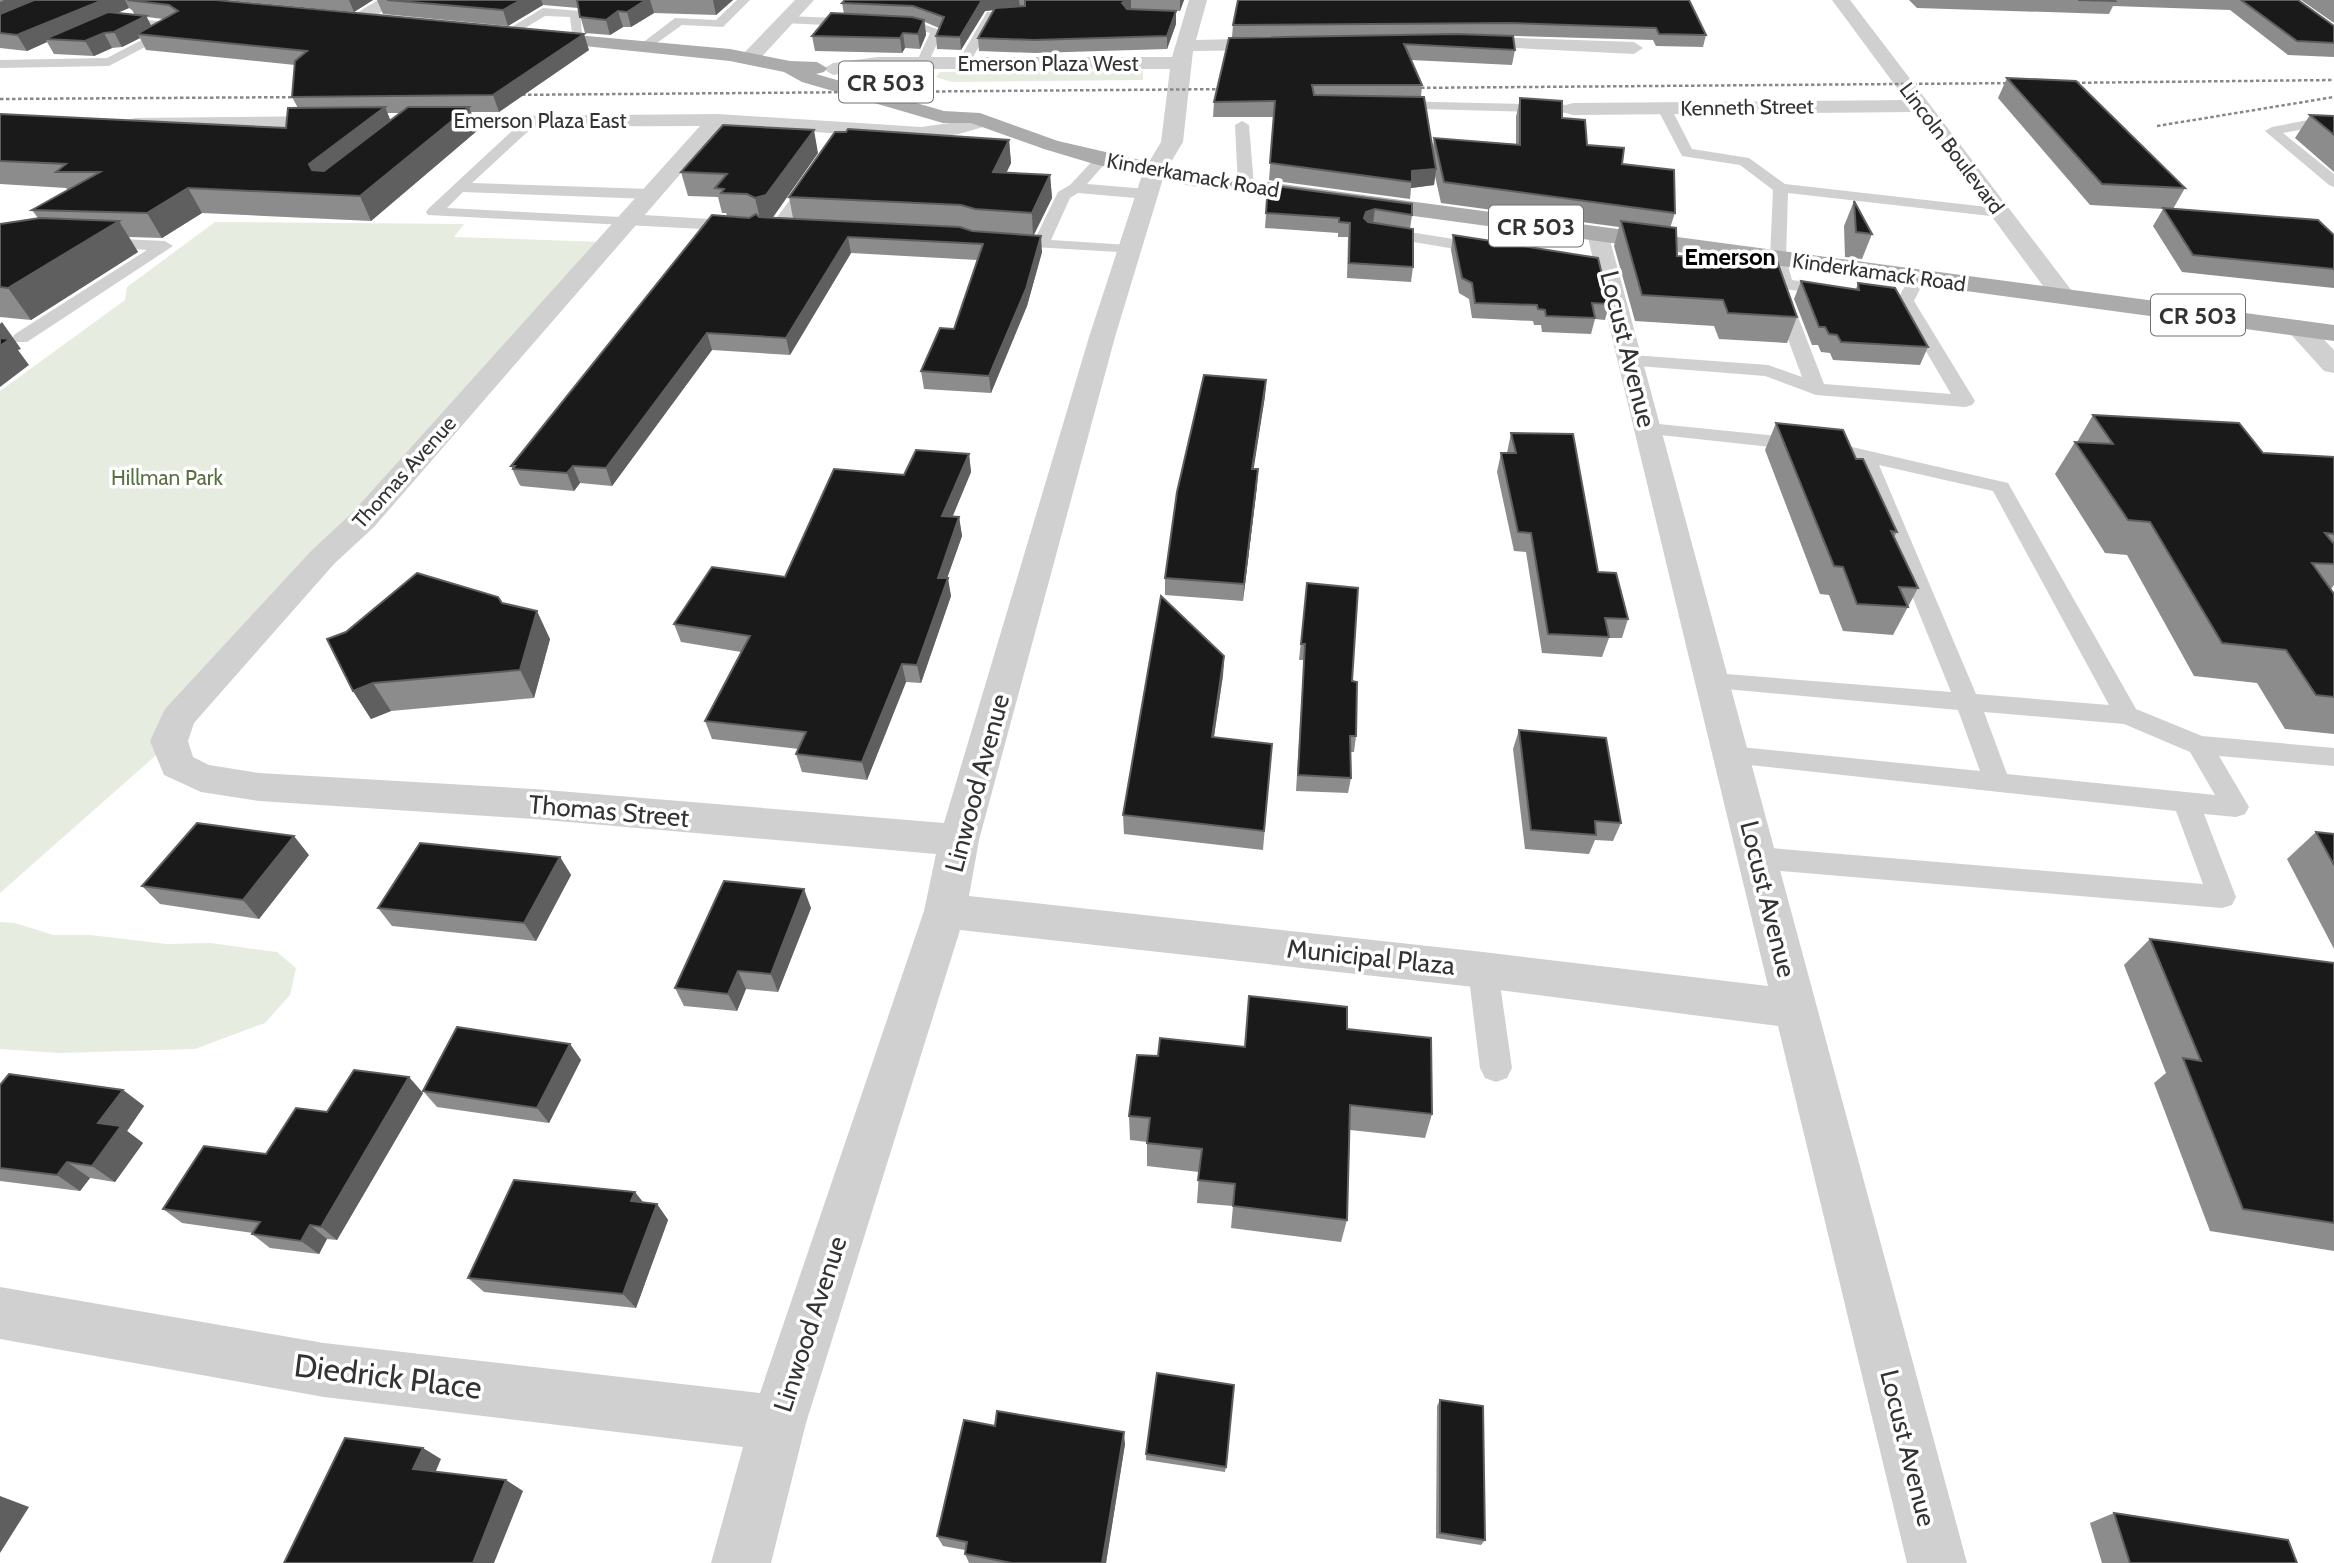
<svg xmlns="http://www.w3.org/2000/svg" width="2334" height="1563" font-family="Cabin,sans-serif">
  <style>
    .green { fill: #e6ecdf }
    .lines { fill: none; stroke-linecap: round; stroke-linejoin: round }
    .service { fill: #d0d0d0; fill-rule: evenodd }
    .minor { fill: #d0d0d0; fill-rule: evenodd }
    .primary { fill: #ababab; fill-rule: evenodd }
    .rail { stroke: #888; stroke-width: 2.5; stroke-dasharray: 3.5 2.5; stroke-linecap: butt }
    .wall { fill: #8c8c8c; fill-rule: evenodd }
    .shaded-wall { fill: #5f5f5f }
    .building { fill: #1a1a1a; stroke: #5f5f5f; stroke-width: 2 }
    .labels { text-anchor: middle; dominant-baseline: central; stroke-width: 7; stroke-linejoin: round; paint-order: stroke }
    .far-street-label { font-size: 21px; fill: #333; stroke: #fff }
    .far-park-label { font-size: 21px; fill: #56703f; stroke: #fff }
    .shield { fill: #fff; stroke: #707070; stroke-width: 2 }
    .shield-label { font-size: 24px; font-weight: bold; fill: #333 }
    .far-quarter-label { font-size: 24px; font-weight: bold; fill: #000; stroke: #fff }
    .street-label { font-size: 26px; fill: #333; stroke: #fff }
    .near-street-label { font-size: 32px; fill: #333; stroke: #fff }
  </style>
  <rect width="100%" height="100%" fill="#fff"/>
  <g class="green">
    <polygon points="1143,71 1143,80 952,82 936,77 940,72"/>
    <polygon points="215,222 464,224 454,237 604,242 163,749 0,893 0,391 125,300 127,287"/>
    <polygon points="0,922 15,923 53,935 90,935 167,944 210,943 277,952 296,968 290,995 265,1023 195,1049 59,1053 0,1049"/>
  </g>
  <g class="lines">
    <g class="service">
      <polygon points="737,0 750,0 723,27 682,25 647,50 639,50 637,47 675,18 716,20"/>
      <polygon points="543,8 580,11 583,44 575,44 573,41 570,17 545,16 510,37 506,38 500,34"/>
      <polygon points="1020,10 1024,11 1024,17 995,18 968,66 958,66 957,63 987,12"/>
      <polygon points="786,16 914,21 943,31 928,63 922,67 916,63 930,33 914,29 782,23 780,20"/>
      <polygon points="117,17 177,23 183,27 109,66 0,68 0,60 107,58 163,29 113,24 111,21"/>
      <polygon points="1389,101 1573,105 1580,109 1573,113 1384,108 1384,102"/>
      <polygon points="1664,104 1671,108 1692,149 1749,158 1785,184 2005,209 2007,212 1999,217 1788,193 1786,258 1792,280 1900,295 1912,273 1924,273 1926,277 1914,301 1975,401 1972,405 1965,407 1816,395 1765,376 1625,365 1623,361 1625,357 1632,355 1768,365 1802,377 1772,296 1781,291 1790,296 1824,384 1951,394 1899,305 1778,288 1770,258 1773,190 1740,165 1682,156 1657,108"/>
      <polygon points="2334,115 2334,123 2283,133 2334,174 2334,187 2329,185 2265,131 2272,127"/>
      <polygon points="532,116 537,117 537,123 472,183 650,189 658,194 650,199 463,192 447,208 621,217 628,214 742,221 750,226 742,231 428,215 426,212 428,209 527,117"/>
      <polygon points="1242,121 1249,125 1254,186 1246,191 1238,186 1235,125"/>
      <polygon points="1102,155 1109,159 1087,184 1147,189 1155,194 1147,199 1078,193 1070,198 1051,240 1129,245 1135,247 1137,250 1135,253 999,245 997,242 1005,237 1035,239 1058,192 1070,185 1097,156"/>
      <polygon points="812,175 820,180 784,230 772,230 770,227 772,224 807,177"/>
      <polygon points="1378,227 1485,244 1493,249 1485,254 1372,235 1370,232 1372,229"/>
      <polygon points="99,238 165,241 173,246 27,342 15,342 12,338 15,334 147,250 93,246 91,243 93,240"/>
      <path d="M1649,423L1826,441L2008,483L2136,709L2202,736L2334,748V766L2219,756L2249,807L2245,814L2236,817L2204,814L2236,897L2232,905L2222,908L1758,869L1748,866L1744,858L1748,850L1758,847L2203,884L2176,811L1722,762L1718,755L1722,748L1731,746L1980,771L1958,710L1704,687L1701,681L1704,675L1713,673L1951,692L1857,460L1826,453L1642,433L1639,429ZM1879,465L1993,491L2109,705L1976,694ZM1984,712L2124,724L2190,752L2215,795L2007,774Z"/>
      <polygon points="1483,957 1494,961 1498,970 1512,1068 1507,1078 1496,1082 1485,1078 1480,1068 1468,970 1472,961"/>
    </g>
    <g class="minor">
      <polygon points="378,0 399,0 364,24 352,24 349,20 352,16"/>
      <polygon points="795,0 814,0 757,62 743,62 741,58 743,54"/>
      <polygon points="1189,0 1207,0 1196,40 1279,38 1288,44 1279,50 1193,51 1183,142 1165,172 1115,337 979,840 969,896 1483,952 1768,986 1587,234 1591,229 1607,229 1967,1563 1907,1563 1778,1026 1483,988 960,930 806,1423 771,1563 711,1563 743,1447 324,1397 0,1339 0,1287 324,1343 760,1393 924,911 936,854 534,819 259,801 201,792 164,775 150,741 165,709 312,550 352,513 700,126 422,127 415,125 412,121 415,117 717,114 921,127 957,122 983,115 990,117 993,121 990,125 959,134 921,139 722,126 374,527 334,564 194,723 188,741 193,757 209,765 259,773 534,789 944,823 1089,337 1143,172 1161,142 1170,69 878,69 833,75 823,69 833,63 878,57 1172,57"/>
      <polygon points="1832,0 1850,0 2072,291 2076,296 2072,301 2063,304 2054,301 1915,112 1573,115 1566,113 1563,109 1566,105 1573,103 1906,100"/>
      <polygon points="1461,36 1634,42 1643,48 1634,54 1455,45 1452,41 1455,37"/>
      <polygon points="337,116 344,118 347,122 344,126 135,130 128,128 125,124 128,120 135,118"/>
      <polygon points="2298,320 2307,322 2334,350 2334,373 2324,371 2285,328 2289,322"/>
    </g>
    <polygon class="primary" points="532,31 730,49 790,61 817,62 827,68 824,72 816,74 944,111 980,113 1058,141 1192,172 2334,325 2334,341 1192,186 1094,164 1044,149 971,123 943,123 802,82 784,72 730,61 526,40 523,36"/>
    <g class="rail">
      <polyline points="2058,83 2334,80"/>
      <polyline points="1403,88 2023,83"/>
      <polyline points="504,95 1235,89"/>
      <polyline points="0,99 311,97"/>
      <polyline points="2157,126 2334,97"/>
    </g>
  </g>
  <g class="wall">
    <path d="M0,0H216L589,50L499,112H471L478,130L371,221L202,213L162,238L129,237L138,252L31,320L0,317V224L38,218L32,210L68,190L66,188L0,184V114L286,128L298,108L292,97L295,65L146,50L140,38L122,47L112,48L94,56L54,54L47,42L27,51L0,48ZM129,8L132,10L135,15L117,13ZM147,17L163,19L151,26ZM387,113H401L390,121Z"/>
    <polygon points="227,0 373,0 354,12"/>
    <polygon points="377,0 733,0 716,15 654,13 631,27 623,27 610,35 585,33 578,8 543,5 508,26 383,14"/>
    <polygon points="845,0 1184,0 1180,11 1158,10 1176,11 1176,24 1167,49 1035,53 979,51 978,38 994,10 985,11 961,50 937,49 936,36 939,28 925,22 926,35 920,49 905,48 902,53 815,51 812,36 844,14 842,3"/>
    <polygon points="1689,0 1706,35 1703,47 1656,46 1653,40 1485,35 1515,50 1512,65 1411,60 1422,85 1421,97 1433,147 1434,138 1516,144 1516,117 1520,98 1562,118 1587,145 1622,164 1675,213 1670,228 1677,256 1797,317 1787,343 1719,339 1714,326 1635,321 1614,246 1619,227 1441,203 1435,176 1434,185 1411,188 1410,199 1269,180 1274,117 1213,117 1214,102 1337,36 1232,37 1233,25"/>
    <polygon points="1909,0 2298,0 2334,26 2334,57 2288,55 2230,10 2113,6 2109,14 1917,8"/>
    <polygon points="2301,0 2334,0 2334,23"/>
    <polygon points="2007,78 2185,188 2173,209 2334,235 2334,288 2182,272 2153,226 2163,209 2090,205 1998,98"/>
    <polygon points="2310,115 2334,116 2334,172 2295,138"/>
    <polygon points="1009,140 1011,163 1006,173 1050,175 1052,198 1034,235 1042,252 1027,306 991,393 924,389 921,371 954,329 977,260 851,253 790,355 712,350 612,486 580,483 574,491 521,486 519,484 511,466 727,216 726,213 722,213 718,197 688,196 681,172 818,153 773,217 793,218 789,197"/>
    <polygon points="1268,185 1412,215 1410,229 1413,267 1411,282 1347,278 1348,237 1338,237 1338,233 1265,228"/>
    <polygon points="1854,201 1872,234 1862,259 1845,257 1844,226"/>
    <polygon points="1453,235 1609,304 1605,320 1595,319 1591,334 1542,332 1541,325 1534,325 1533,321 1472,318 1469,299 1459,293 1451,250"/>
    <polygon points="1801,281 1856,289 1858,283 1928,347 1920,365 1833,360 1830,353 1821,352 1818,345 1812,345 1794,299"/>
    <polygon points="1266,380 1265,396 1253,469 1257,486 1243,601 1165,595 1165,578"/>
    <polygon points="2093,415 2263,453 2334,457 2334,585 2331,589 2334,594 2334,734 2285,729 2257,683 2194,676 2127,555 2105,553 2055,474 2075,442 2077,442"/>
    <polygon points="1776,423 1856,459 1897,532 1894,537 1918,588 1893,635 1843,631 1829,595 1820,594 1765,450"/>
    <polygon points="1511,433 1628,619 1622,638 1609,638 1602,657 1542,653 1526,552 1514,551 1497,472 1501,453 1507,453"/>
    <polygon points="969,454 971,472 952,517 959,517 962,536 947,578 951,596 921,683 906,682 867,780 802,772 796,754 799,749 712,739 705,721 741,652 681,642 674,624 785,577 904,475"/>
    <polygon points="1307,583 1352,681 1356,736 1354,752 1350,752 1351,778 1348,793 1296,791 1304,660 1299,660"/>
    <polygon points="502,603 550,639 534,698 391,711 371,719 353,691"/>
    <polygon points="1224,656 1223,675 1214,737 1272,744 1263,850 1124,834 1123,815"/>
    <polygon points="1519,730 1621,823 1613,841 1595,840 1589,854 1525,849 1513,749"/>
    <polygon points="2316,832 2334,834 2334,949 2287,859"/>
    <polygon points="309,855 259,919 160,904 142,886"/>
    <polygon points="560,857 571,875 536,941 392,926 378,908"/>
    <polygon points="811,908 778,992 746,989 737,1011 684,1006 675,988"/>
    <polygon points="2150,939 2334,963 2334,1251 2210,1231 2154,1083 2166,1073 2124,965"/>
    <polygon points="1347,1029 1432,1114 1425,1138 1350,1130 1347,1220 1341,1242 1231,1228 1233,1206 1197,1203 1199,1172 1147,1166 1147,1142 1130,1140 1129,1116 1158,1056 1245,1047"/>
    <polygon points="570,1044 581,1060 549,1123 437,1107 423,1091"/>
    <polygon points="0,1085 123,1090 144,1106 127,1131 143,1143 115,1182 90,1178 80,1191 0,1181"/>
    <polygon points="423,1093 337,1240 327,1239 319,1254 270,1248 252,1234 253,1233 182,1223 163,1209 266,1154 327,1112"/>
    <polygon points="643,1203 657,1204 668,1220 636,1308 484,1292 468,1278"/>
    <polygon points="1440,1400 1485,1540 1481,1545 1436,1538 1437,1406"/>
    <polygon points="995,1426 1125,1444 1106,1563 969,1563 965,1554 965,1550 943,1546 937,1536"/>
    <polygon points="1146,1454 1226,1467 1225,1472 1146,1460"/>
    <polygon points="2114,1513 2297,1563 2102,1563 2090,1523"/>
  </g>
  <g class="shaded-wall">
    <polygon points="4,0 49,0 0,21 0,2"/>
    <polygon points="103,0 125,0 129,8 54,39 45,39 47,42 27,51 17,35"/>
    <polygon points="349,0 373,0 354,12"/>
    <polygon points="521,0 541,0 543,5 508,26 503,10"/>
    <polygon points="646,0 650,0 654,13 631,27 627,12"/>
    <polygon points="713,0 733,0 716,15"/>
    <polygon points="982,0 1019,0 1020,7 985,11 961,50 960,37"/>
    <polygon points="1126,0 1131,0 1131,9 1122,15 1122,3"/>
    <polygon points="1180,0 1184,0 1180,11"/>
    <polygon points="618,11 623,27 610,35 606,20"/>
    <polygon points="1176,11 1176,24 1167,49 1167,36"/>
    <polygon points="146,16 154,31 137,34 140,38 122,47 114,32"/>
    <polygon points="924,20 926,35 920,49 918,34"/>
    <polygon points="104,33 112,48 94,56 85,41"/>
    <polygon points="903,33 905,48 902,53 900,38"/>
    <polygon points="584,34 589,50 499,112 493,95"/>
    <polygon points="385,107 395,131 321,188 309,164"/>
    <polygon points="469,107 478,130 371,221 360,196"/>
    <polygon points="814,130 818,153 771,220 761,223 755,198"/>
    <polygon points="1009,140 1011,163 996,195 993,172"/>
    <polygon points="1436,169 1434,185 1411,188 1412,171"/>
    <polygon points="1050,175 1052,198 1033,236 1032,213"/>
    <polygon points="188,188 202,213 162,238 147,213"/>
    <polygon points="1375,209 1373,223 1363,232 1364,218 1366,212"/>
    <polygon points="119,221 138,252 31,320 8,288"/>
    <polygon points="1041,236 1042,252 1027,306 991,393 989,376"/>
    <polygon points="848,237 851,253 790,355 786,338"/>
    <polygon points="2,322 21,349 18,350 29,365 0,387 0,324"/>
    <polygon points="707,333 712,350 612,486 606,468"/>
    <polygon points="1266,380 1265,396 1251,486 1252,469"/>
    <polygon points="969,454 971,472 945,535 942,516"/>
    <polygon points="573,466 580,483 574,491 567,473"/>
    <polygon points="1258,469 1257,486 1243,601 1244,584"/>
    <polygon points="959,517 962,536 944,587 948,578 951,596 921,683 917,665 938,578"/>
    <polygon points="537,611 550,639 534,698 520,670"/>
    <polygon points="1224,656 1223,675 1211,756 1212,737"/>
    <polygon points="902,664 906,682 867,780 862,762"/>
    <polygon points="373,683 391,711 371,719 353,691"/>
    <polygon points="294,836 309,855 259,919 243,900"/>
    <polygon points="560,857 571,875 536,941 524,923"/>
    <polygon points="804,889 811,908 778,992 771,974"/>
    <polygon points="738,971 746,989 737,1011 728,994"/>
    <polygon points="570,1044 581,1060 549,1123 537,1108"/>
    <polygon points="409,1077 423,1093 337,1240 321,1227"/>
    <polygon points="123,1090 144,1106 127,1131 143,1143 115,1182 92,1166 98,1123"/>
    <polygon points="67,1162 90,1178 80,1191 57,1175"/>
    <polygon points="635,1192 647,1207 631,1201"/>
    <polygon points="657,1204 668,1220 636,1308 623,1294"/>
    <polygon points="310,1225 327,1239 319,1254 301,1241"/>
    <polygon points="1124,1432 1125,1444 1106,1563 1102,1563"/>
    <polygon points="423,1448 441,1459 432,1480 413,1469"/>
    <polygon points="506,1480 523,1491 494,1563 473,1563"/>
    <polygon points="0,1496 29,1507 0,1553"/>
  </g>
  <g class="building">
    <polygon points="34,0 103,0 17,35 0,33 0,14"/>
    <polygon points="127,0 216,0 584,34 493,95 292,97 295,61 307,51 137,34 178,11 169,5"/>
    <polygon points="387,0 521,0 503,10"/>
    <polygon points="577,0 646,0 627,12 618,11 606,20 580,17"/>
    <polygon points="845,0 982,0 960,37 936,36 944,17 913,6 842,3"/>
    <polygon points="1025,0 1126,0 1122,3 1127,9 1176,11 1167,36 1034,40 978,38 995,8 1025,6"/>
    <polygon points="1238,0 1689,0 1706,35 1659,34 1656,28 1510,23 1233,25"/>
    <polygon points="2078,0 2114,0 2115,1"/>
    <polygon points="2241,0 2298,0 2334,26 2334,43 2297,41"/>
    <polygon points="108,12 146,16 114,32 104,33 85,41 45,39"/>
    <polygon points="831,13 912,17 924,20 918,34 903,33 900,38 812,36"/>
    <polygon points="1456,34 1513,36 1515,50 1404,44 1422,85 1312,85 1314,95 1424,97 1436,169 1412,171 1412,182 1270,163 1275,101 1214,102 1229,38"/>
    <polygon points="2007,78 2076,81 2185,188 2102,184"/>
    <polygon points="1520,98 1562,101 1562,118 1585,120 1587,145 1624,148 1622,164 1674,170 1675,213 1444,182 1434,138 1520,145"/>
    <polygon points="385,107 309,164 312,170 324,171 408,107 469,107 360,196 188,188 147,213 32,210 100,172 56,172 66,164 0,161 0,114 286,128 288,108"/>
    <polygon points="2310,115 2334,116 2334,135"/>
    <polygon points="723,125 814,130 766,195 755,198 747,194 721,193 724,189 715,188 727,174 681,172"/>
    <polygon points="848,129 1009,140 993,172 1050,175 1032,213 975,209 961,205 789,197 835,132 846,132"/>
    <polygon points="1268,185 1412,204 1412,215 1375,209 1366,212 1364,218 1368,222 1413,229 1413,267 1349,263 1350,223 1339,222 1339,218 1266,213"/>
    <polygon points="1854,201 1872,234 1856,232"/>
    <polygon points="2163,208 2318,220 2334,235 2334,269 2193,255"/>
    <polygon points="756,214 759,217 960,227 972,231 1041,236 1026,289 989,376 921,371 940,328 954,329 983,244 848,237 786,338 707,333 606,468 573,466 567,473 513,469 515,466 511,466 712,215 749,218"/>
    <polygon points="40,218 119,221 8,288 0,287 0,224"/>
    <polygon points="1621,221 1676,228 1677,256 1777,261 1797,317 1728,313 1723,300 1642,295"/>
    <polygon points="1453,235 1598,258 1609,304 1592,303 1595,318 1546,316 1545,310 1538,309 1537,305 1475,303 1472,283 1462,278"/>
    <polygon points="1801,281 1859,290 1858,283 1895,288 1928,347 1841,342 1837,335 1829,334 1825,327 1819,327"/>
    <polygon points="0,338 10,339 0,346"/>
    <polygon points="1204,375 1266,380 1252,469 1258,469 1244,584 1165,578 1177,492"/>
    <polygon points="2093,415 2239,423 2263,453 2334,457 2334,534 2325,533 2334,544 2334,564 2312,563 2334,594 2334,697 2316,695 2286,650 2222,643 2150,522 2128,520 2075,442 2113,444"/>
    <polygon points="1776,423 1843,430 1856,459 1863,459 1897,532 1891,531 1918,588 1899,587 1908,607 1857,604 1843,567 1834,566"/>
    <polygon points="1511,433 1573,434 1598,572 1616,573 1628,619 1605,618 1609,637 1548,634 1531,533 1518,532 1501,453 1516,453"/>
    <polygon points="916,450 969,454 942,516 959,517 938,578 948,578 917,665 902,664 862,762 796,754 806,732 705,721 750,636 674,624 712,567 785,577 834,469 904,475"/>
    <polygon points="417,573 498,597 502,603 537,611 520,670 373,683 353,691 327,639 346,632"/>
    <polygon points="1307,583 1358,588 1352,681 1357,682 1356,736 1350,736 1351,778 1298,775 1305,644 1301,644"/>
    <polygon points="1161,596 1224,656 1212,737 1272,744 1264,831 1123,815"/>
    <polygon points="1519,730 1606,738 1621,823 1595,821 1596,835 1531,830"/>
    <polygon points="197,823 294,836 243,900 142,886"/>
    <polygon points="2316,832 2334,834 2334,865"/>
    <polygon points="420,843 560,857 524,923 378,908"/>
    <polygon points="724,881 804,889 771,974 738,971 728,994 675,988"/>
    <polygon points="2150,939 2334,963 2334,1223 2243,1209 2183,1058 2201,1061"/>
    <polygon points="1249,996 1347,1007 1347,1029 1431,1038 1432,1114 1350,1105 1347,1220 1233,1206 1235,1184 1198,1180 1202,1149 1147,1143 1150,1118 1129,1116 1137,1055 1158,1056 1160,1038 1245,1047"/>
    <polygon points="457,1027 570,1044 537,1108 423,1091"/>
    <polygon points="354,1070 409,1077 321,1227 310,1225 301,1241 252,1234 260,1222 163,1209 204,1146 266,1154 296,1108 327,1112"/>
    <polygon points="9,1074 123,1090 98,1123 121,1126 92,1166 67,1162 57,1175 0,1168 0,1085"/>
    <polygon points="514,1180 635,1192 631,1201 657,1204 623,1294 468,1278"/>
    <polygon points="1157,1373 1234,1385 1226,1467 1146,1454"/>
    <polygon points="1440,1400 1483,1406 1485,1540 1440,1533"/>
    <polygon points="997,1411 1124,1432 1102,1563 1012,1563 965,1554 967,1542 937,1536 964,1420 995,1426"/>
    <polygon points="345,1438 423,1448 413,1469 506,1480 473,1563 284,1563"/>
    <polygon points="2114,1513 2288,1540 2297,1563 2130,1563"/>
  </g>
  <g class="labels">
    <g class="far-street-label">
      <text x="1048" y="63">Emerson Plaza West</text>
      <text transform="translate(1747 107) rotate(-1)">Kenneth Street</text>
      <text x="540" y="120">Emerson Plaza East</text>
      <text transform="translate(1952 148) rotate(53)">Lincoln Boulevard</text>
      <text transform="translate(1193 175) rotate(10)">Kinderkamack Road</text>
      <text transform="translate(1879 272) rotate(8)">Kinderkamack Road</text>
      <text transform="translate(404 472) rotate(-48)">Thomas Avenue</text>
    </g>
    <g class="far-park-label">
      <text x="167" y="477">Hillman Park</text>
    </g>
    <g class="shield">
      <rect x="839" y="61.5" width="94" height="41" rx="5"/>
      <rect x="1489" y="205.5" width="94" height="41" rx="5"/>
      <rect x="2151" y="294.5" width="94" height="41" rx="5"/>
    </g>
    <g class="shield-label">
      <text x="886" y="82">CR 503</text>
      <text x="1536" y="226">CR 503</text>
      <text x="2198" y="315">CR 503</text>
    </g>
    <g class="far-quarter-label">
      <text x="1730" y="256">Emerson</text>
    </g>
    <g class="street-label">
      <text transform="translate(1628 349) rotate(76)">Locust Avenue</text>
      <text transform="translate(977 783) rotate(-75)">Linwood Avenue</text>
      <text transform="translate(609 811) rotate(5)">Thomas Street</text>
      <text transform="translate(1768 899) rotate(76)">Locust Avenue</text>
      <text transform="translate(1371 957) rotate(6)">Municipal Plaza</text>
      <text transform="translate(810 1324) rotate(-72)">Linwood Avenue</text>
      <text transform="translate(1908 1448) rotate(76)">Locust Avenue</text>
    </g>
    <g class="near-street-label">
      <text transform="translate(388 1376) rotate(7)">Diedrick Place</text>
    </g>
  </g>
</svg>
